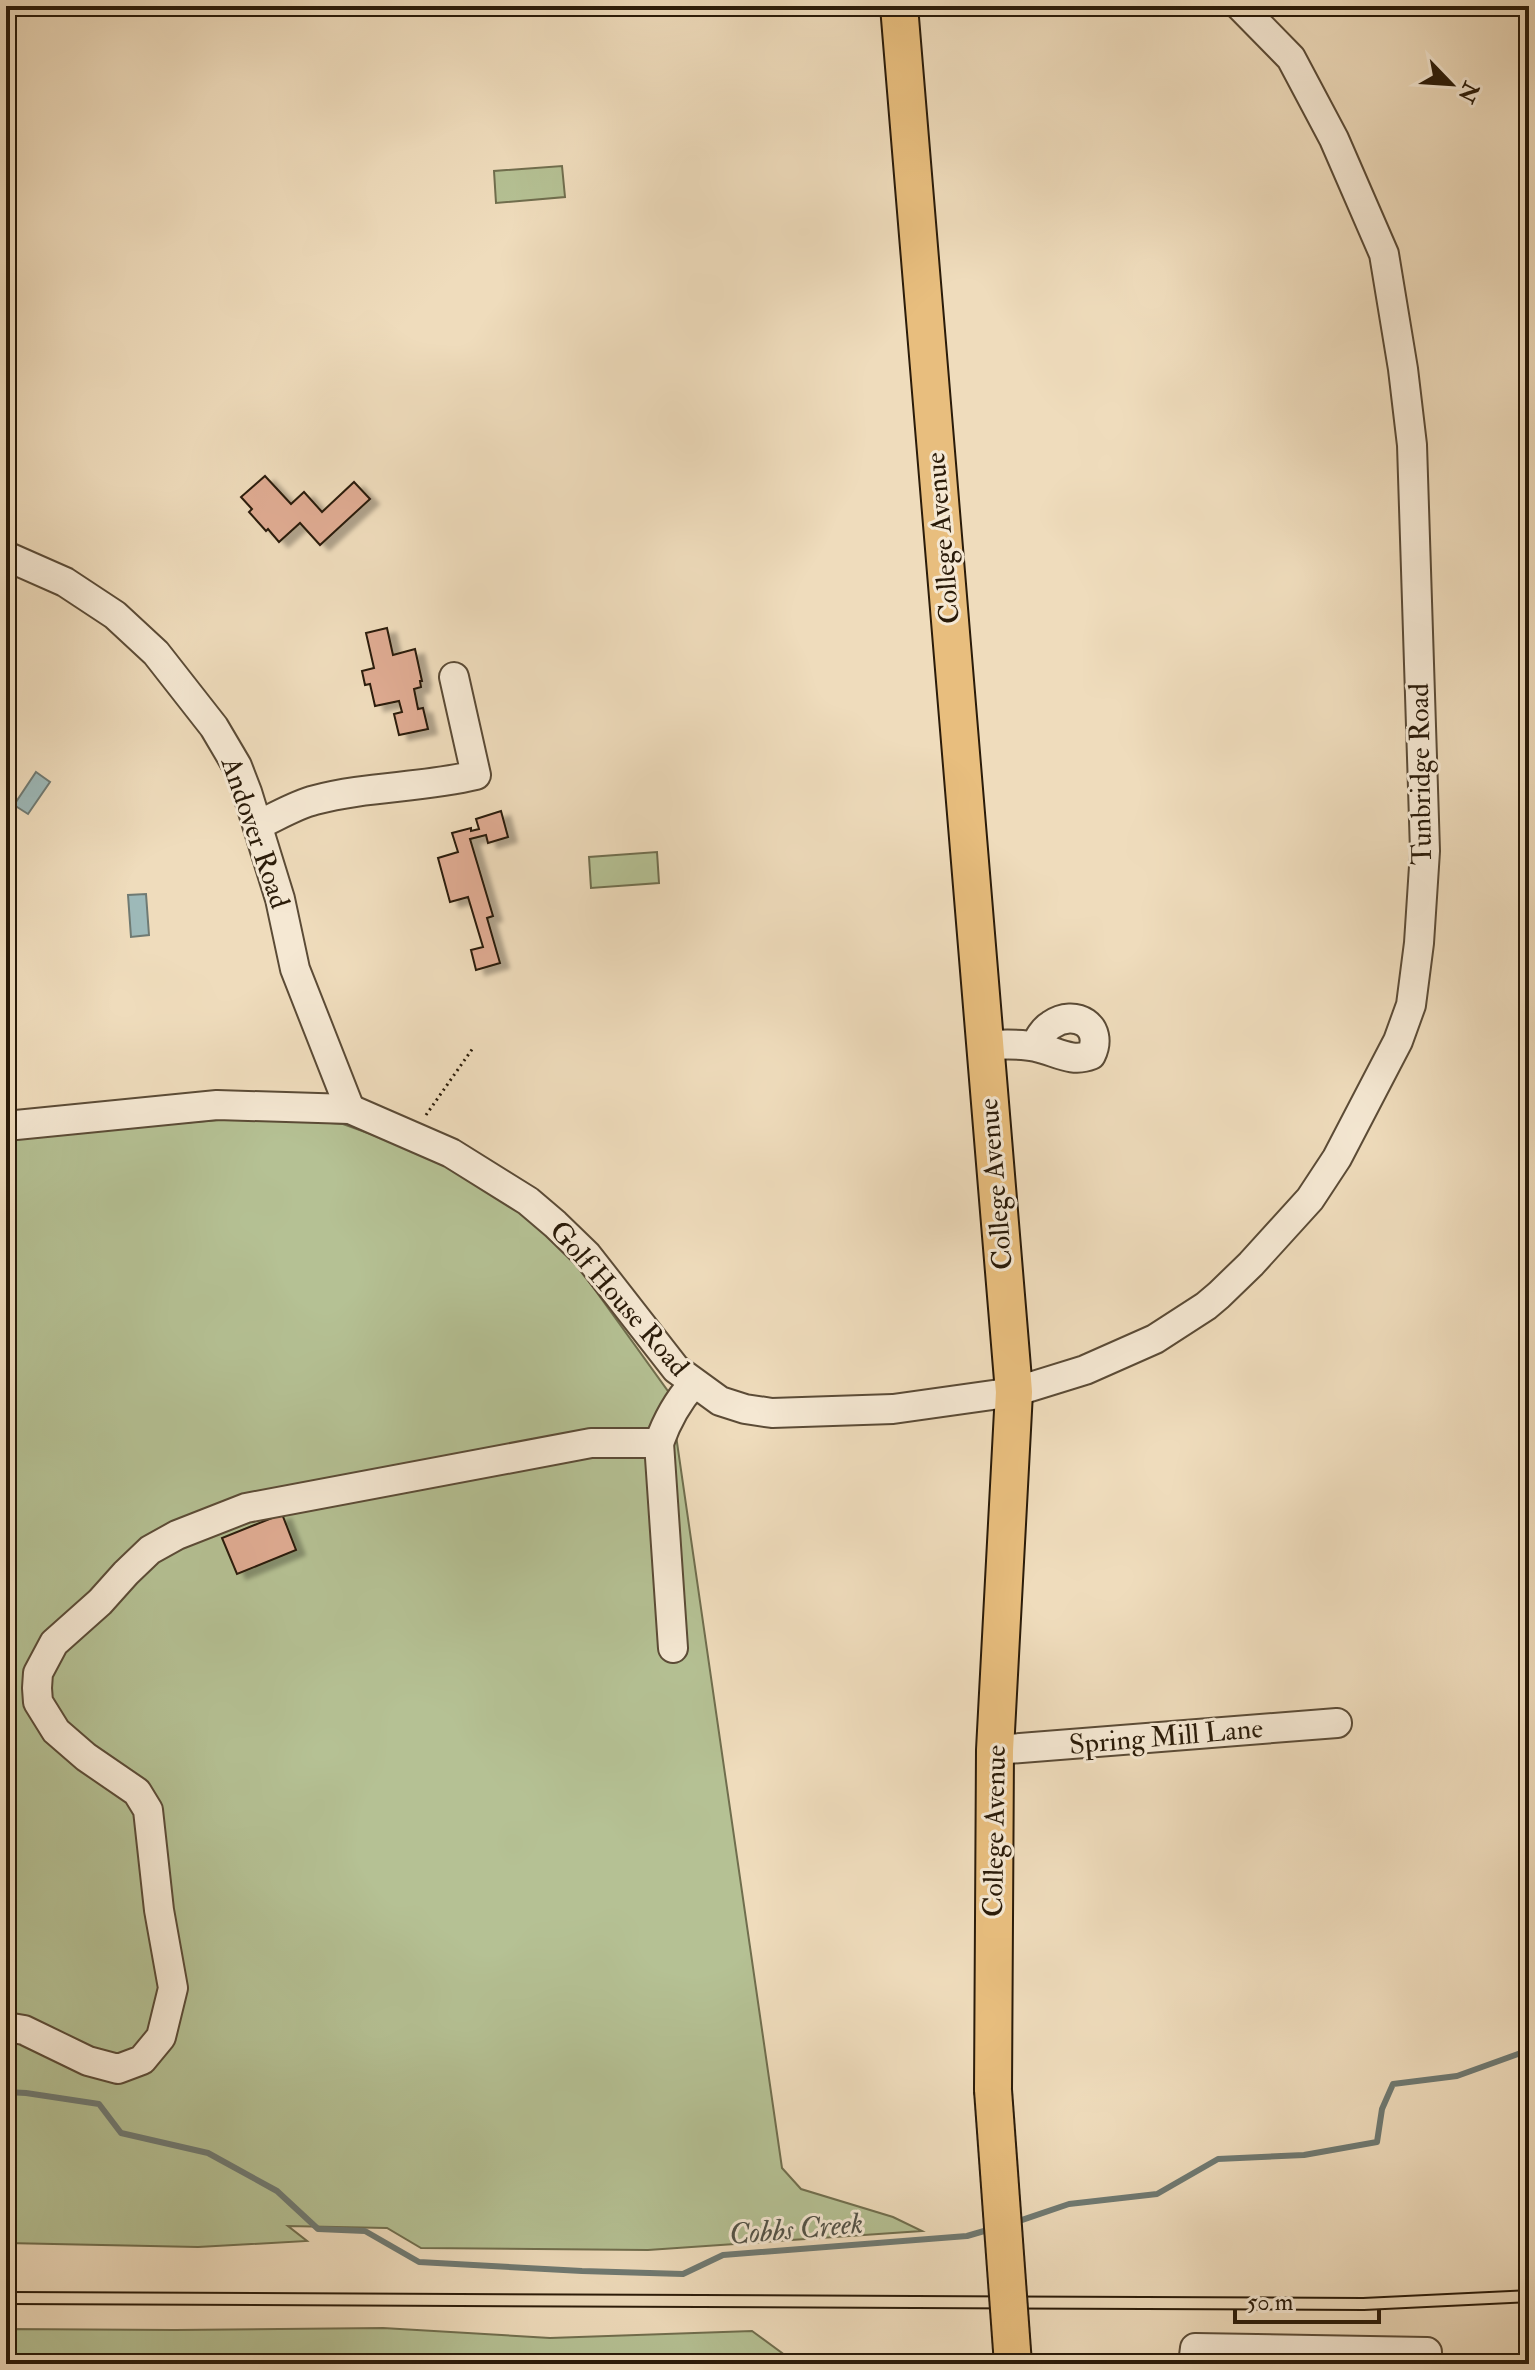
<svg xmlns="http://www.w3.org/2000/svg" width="1535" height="2370" font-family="'IM FELL Double Pica',serif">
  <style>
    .green { fill: #b5c194; stroke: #706e4e; stroke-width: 2 }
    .water { fill: #9db9b9; stroke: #6f7a73; stroke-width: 2 }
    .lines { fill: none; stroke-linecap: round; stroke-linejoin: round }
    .stream { stroke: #6f7a73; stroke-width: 6 }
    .building { fill: #dfab92; stroke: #2a1b09; stroke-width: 2; filter: url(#shadow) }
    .minor-casing { stroke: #5b4b36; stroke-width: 32 }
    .major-casing { stroke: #2a1b09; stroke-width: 40 }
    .path { stroke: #2a1b09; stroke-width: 3; stroke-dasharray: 2 4; stroke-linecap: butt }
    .minor { stroke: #f5e8d3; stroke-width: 28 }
    .major { stroke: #e8be7e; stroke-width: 36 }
    .tram { stroke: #2a1b09; stroke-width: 2 }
    .major-bridge-casing { stroke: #2a1b09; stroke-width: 40; stroke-linecap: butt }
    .major-bridge { stroke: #e8be7e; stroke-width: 36 }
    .labels { text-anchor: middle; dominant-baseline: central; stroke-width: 6; stroke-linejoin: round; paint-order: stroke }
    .street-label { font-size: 28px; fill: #2a1b09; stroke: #f5e8d3 }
    .water-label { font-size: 30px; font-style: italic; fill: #525247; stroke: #f5e8d3 }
  </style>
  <defs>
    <filter id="shadow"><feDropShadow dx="9" dy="5" stdDeviation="2" flood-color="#0004"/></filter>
  </defs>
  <rect width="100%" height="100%" fill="#efdcbc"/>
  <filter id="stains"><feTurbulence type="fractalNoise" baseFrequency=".0025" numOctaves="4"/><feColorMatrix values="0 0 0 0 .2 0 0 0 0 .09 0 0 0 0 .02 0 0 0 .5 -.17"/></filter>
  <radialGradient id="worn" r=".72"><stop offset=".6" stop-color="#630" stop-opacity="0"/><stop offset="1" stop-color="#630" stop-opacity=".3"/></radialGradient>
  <g class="green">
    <polygon points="562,166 565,197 496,203 494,171"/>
    <polygon points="657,852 659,883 591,888 589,857"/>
    <polygon points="257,1117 343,1124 448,1162 518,1210 575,1262 670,1394 782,2168 801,2189 893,2217 922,2231 648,2250 421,2248 387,2228 288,2226 307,2241 198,2247 6,2243 6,1137"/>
    <polygon points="383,2328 550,2338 752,2331 797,2364 6,2364 6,2329 175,2330"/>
  </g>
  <g class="water">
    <polygon points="36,772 50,782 28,814 14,805"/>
    <polygon points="146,894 149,935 131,937 128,895"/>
  </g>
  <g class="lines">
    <g class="stream">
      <polyline points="6,2092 26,2093 99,2104 121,2133 208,2153 277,2191 318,2229 365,2231 419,2262 582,2271 683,2274 723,2255 967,2236 991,2229"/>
      <polyline points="1013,2223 1069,2204 1157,2194 1218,2159 1304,2155 1377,2142 1382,2109 1393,2084 1457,2076 1529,2050"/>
    </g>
  </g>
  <g class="building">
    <polygon points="265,476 291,504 304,492 322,512 354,482 370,499 320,545 300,523 279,542 268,529 266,531 249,512 252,509 241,497"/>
    <polygon points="387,628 393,655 415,649 422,681 420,681 421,687 414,689 418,709 423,708 428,729 399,735 394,714 402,712 399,701 375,706 370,684 365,685 362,671 374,668 366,633"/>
    <polygon points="501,811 508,837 488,843 486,835 470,839 493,916 487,918 500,963 476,970 471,950 483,947 468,897 450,902 438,858 458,852 452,833 471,828 471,831 479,829 476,819"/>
    <polygon points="282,1514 296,1550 237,1574 222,1538"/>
  </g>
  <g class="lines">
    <g class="minor-casing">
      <g id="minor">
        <polyline points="6,556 65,582 115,615 156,653 214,727 237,766 247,792 280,899 295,969 350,1109"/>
        <path d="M258,825C276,817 295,805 315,800C367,786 423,788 476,775L454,677"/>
        <path d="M985,1045C1002,1045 1020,1043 1036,1047C1056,1051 1071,1063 1091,1055C1105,1026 1075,1008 1051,1025C1043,1030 1039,1038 1035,1046"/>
        <polyline points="6,1126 217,1105 350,1109 451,1153 528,1201 555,1224 587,1255 676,1369 720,1401 745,1409 772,1413 893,1409 1014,1392 1085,1370 1155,1339 1206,1306 1219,1295 1251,1264 1310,1199 1337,1158 1398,1041 1411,1005 1419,943 1425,851 1412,445 1403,369 1384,254 1334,139 1291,58 1240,6"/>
        <polyline points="659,1443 673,1648"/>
        <polyline points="995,1750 1337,1723"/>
        <path d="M6,2027L24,2030L88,2061L118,2069L142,2060L161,2037L173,1988L159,1910L148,1810L137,1792L86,1757L56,1731L38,1702L37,1688L38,1673L54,1643L100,1602L126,1573L150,1550L177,1535L246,1508L591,1443H659C667,1420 677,1402 693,1384"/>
        <polyline points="1193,2364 1195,2348 1427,2352 1427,2364"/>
      </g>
    </g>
    <g class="major-casing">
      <polyline id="major" points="899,6 1014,1392 995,1750 993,2090"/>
    </g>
    <polyline class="path" points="426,1115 473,1048"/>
    <use href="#minor" class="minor"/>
    <use href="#major" class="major"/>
    <g class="tram">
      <polyline points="6,2292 1363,2298 1529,2290"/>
      <polyline points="6,2304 1364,2310 1529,2302"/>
    </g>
    <g class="major-bridge-casing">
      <polyline id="major-bridge" points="993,2090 1013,2364"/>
    </g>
    <use href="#major-bridge" class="major-bridge"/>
  </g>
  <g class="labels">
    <g class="street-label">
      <text transform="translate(943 538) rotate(-95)">College Avenue</text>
      <text transform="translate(1421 774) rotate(-91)">Tunbridge Road</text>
      <text transform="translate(255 833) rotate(71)">Andover Road</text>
      <text transform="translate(996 1184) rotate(-95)">College Avenue</text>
      <text transform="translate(619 1299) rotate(49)">Golf House Road</text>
      <text transform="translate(1166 1737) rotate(-5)">Spring Mill Lane</text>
      <text transform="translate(995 1831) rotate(-89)">College Avenue</text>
    </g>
    <g class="water-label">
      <text transform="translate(796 2229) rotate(-5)">Cobbs Creek</text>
    </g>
  </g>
  <rect width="1535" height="2370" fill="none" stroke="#efdcbc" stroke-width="32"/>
  <rect x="8" y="8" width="1519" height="2354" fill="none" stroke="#2a1b09" stroke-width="4"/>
  <rect x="16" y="16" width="1503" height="2338" fill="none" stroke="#2a1b09" stroke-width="2"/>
  <g transform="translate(1451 84) rotate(115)" stroke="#f5e8d3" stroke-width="6" paint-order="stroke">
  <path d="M0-6L14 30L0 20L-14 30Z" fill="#2a1b09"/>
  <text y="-12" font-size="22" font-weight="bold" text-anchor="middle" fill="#2a1b09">N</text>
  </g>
  <path d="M1235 2310v12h144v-12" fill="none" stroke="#2a1b09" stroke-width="4"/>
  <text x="1247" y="2310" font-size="24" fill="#2a1b09" stroke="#f5e8d3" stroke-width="6" paint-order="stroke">50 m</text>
  <rect width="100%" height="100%" filter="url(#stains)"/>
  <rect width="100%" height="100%" fill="url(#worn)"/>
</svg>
